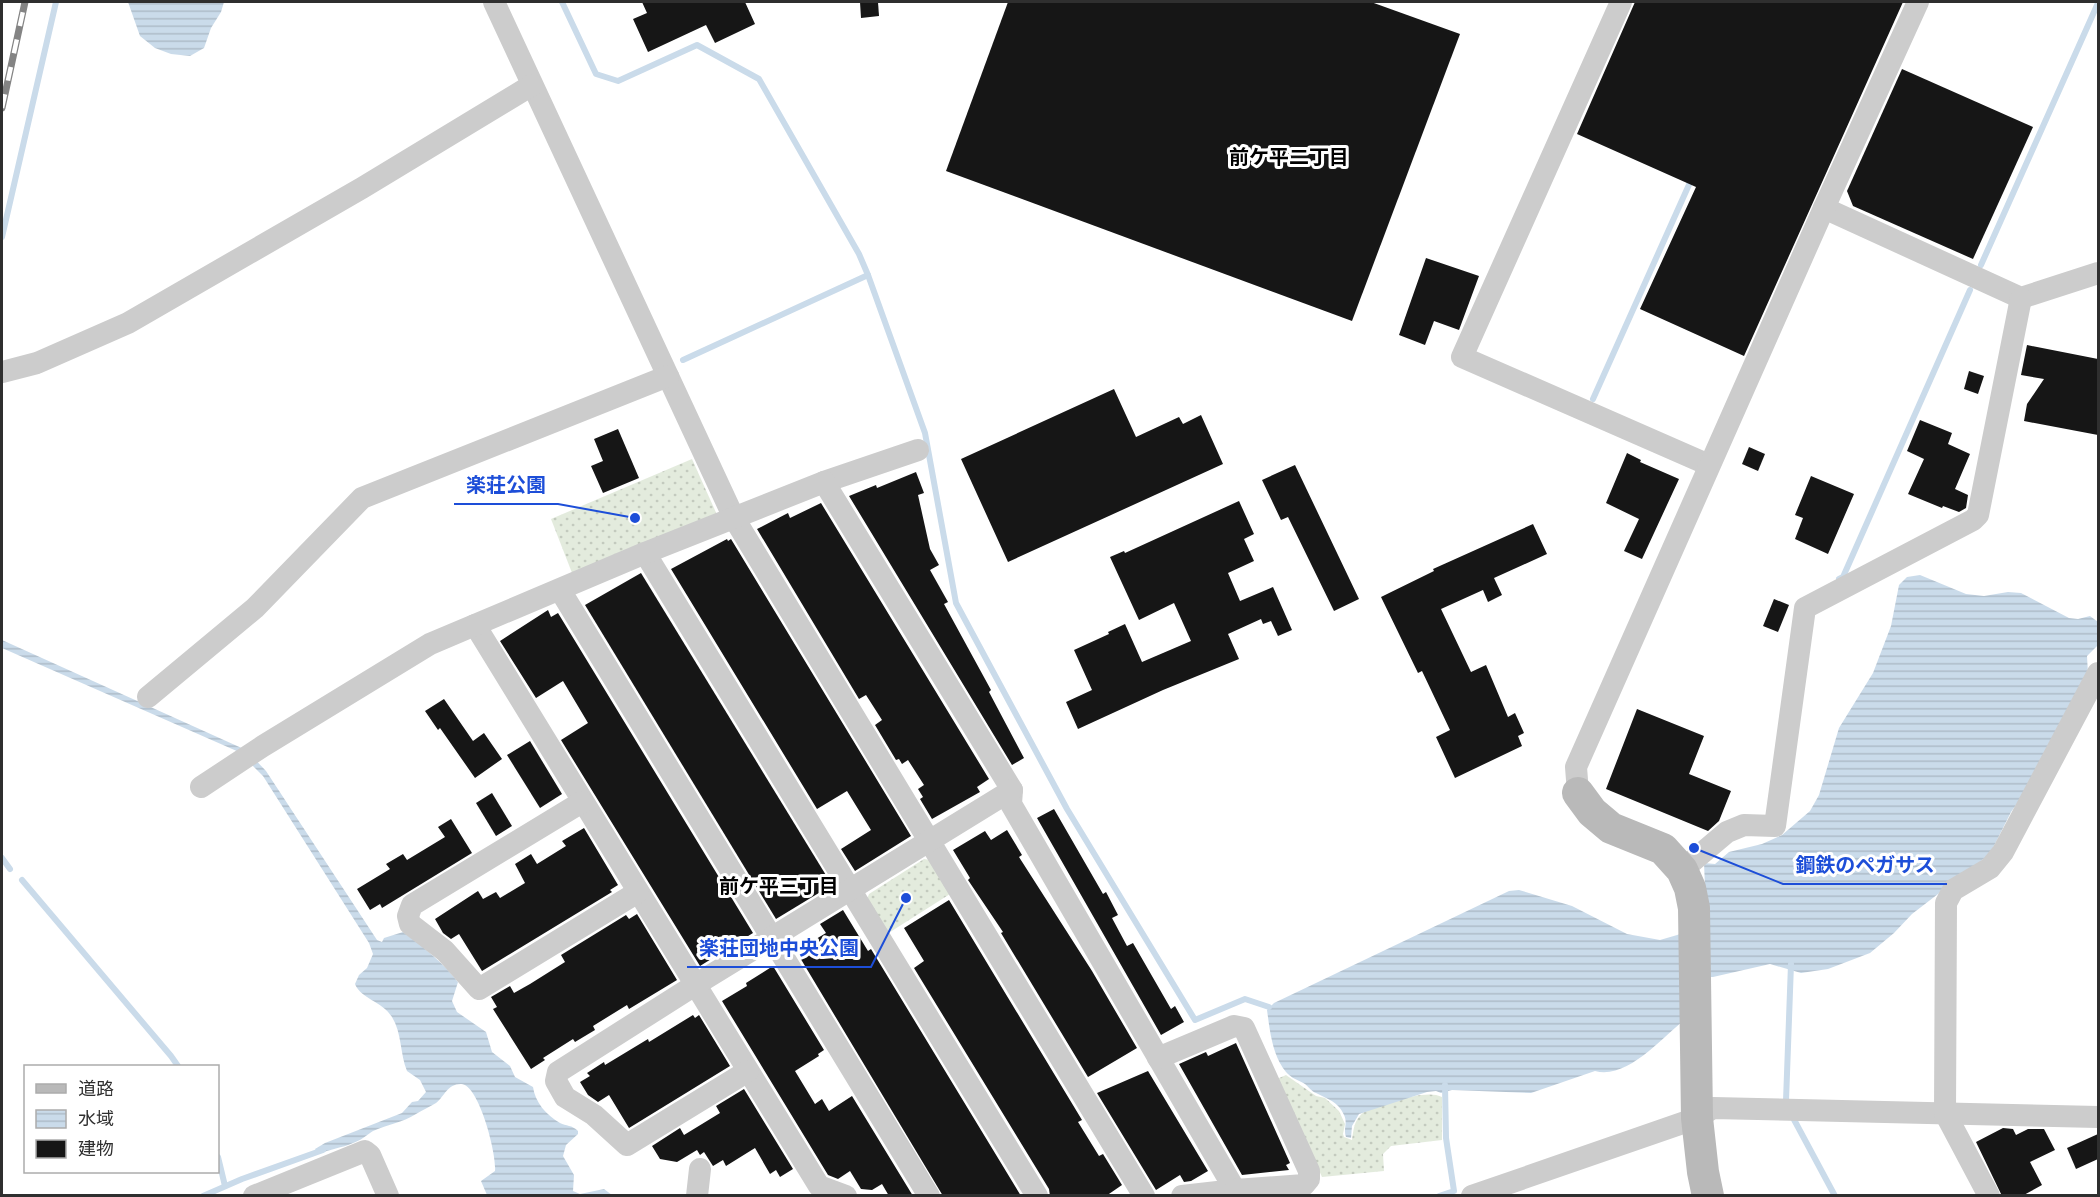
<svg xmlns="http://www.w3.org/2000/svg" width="2100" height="1197" font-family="'Nunito Sans','Noto Sans JP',sans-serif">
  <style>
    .grass { fill: url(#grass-dots) }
    .water { fill: url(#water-rules) }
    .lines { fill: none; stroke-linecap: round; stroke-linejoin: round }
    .stream { stroke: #cadbea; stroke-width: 6 }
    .building { fill: #161616 }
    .street { stroke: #ccc; stroke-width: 22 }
    .secondary { stroke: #b9b9b9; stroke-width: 32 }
    .rail-casing { stroke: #848484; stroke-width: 7 }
    .rail { stroke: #fff; stroke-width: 4.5; stroke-dasharray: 14; stroke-linecap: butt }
    .labels { text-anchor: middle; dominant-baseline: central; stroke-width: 6; stroke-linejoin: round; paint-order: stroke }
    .neighbourhood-label { font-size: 20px; font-weight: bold; fill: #000; stroke: #fff }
    .leader { fill: none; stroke: #1d4ed8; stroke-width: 2 }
    .callout-dot { fill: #1d4ed8; stroke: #fff; stroke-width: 2 }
    .callout-label { font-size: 20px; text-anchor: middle; font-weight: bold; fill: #1d4ed8; stroke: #fff; stroke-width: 6; stroke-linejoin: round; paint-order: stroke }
  </style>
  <defs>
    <pattern id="grass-dots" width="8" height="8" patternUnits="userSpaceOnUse" patternTransform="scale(1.5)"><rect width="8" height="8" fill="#e3ebdd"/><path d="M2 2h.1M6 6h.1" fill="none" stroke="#c3cabe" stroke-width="1.8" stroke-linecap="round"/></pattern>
    <pattern id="water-rules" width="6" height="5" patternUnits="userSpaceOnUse" patternTransform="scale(1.5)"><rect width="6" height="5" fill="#cadbea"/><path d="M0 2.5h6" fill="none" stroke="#aebcc9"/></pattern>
  </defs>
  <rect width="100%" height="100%" fill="#fff"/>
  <g class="grass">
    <polygon points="692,459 718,517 574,578 551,519"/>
    <polygon points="924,859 930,860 950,894 887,934 866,902 869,894"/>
    <path d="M1286,1075L1316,1096L1325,1098L1339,1111L1345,1124L1343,1134L1344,1137L1352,1140C1354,1127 1354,1120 1365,1111C1384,1105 1425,1088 1442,1097V1140L1391,1146L1383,1154L1384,1171L1322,1177L1277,1079Z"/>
  </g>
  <g class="water">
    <polygon points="128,2 224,2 221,12 211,28 204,48 190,56 171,54 155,48 140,36"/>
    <path d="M1920,575L1966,594L1984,596L2008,592L2021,593L2069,618L2078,619L2090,616L2098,622V645L2087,656L2088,674L2021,798L2011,812L1990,854L1912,914L1894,933L1870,953L1828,969L1801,973L1770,964L1713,977H1686L1687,1018C1663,1036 1628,1080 1595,1071L1531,1093L1452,1090L1441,1093L1436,1091L1427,1092L1359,1114L1352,1126L1351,1138L1346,1137C1343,1129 1348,1123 1344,1115C1338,1101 1327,1099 1316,1093C1311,1091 1309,1087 1305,1084C1298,1080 1291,1078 1286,1072C1272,1055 1270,1031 1267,1010L1274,1003L1509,891L1519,890L1572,906L1627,934L1660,940L1684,933L1707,934L1704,863L1715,864L1729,852L1762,844L1782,835L1810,811L1819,795L1839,728L1873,673L1891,626L1899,585L1907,577Z"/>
    <path d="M2,640L246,750L266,771L377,940L382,942L384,938L403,932C424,947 442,962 458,982L452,1001L457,1012L486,1032L492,1052L510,1066L515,1077L533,1087C535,1102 546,1115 560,1123C566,1126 572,1125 578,1131V1134L566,1145L563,1156L574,1175L573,1191L580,1194L604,1189L612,1195H487L481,1181L495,1171C497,1155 479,1084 461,1084C447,1084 445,1096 436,1103C430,1107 422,1110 416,1114C402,1123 388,1124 373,1131C367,1135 360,1141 353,1143C342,1148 330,1149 318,1154L315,1149L325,1143L402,1113L412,1102L418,1101L426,1092L420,1080L407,1071C400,1054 402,1033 392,1017C382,1001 361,999 355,984L359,975L367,968L373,954L369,943L263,776L239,752L2,648Z"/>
  </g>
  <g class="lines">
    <g class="stream">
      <polyline points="562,2 596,74 618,81 697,45 759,79 859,254 868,275 925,433 956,603 1067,809 1195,1020 1245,999 1269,1007"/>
      <polyline points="2,237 56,2"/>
      <polyline points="1981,265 2098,3"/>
      <polyline points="683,360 868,275"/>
      <polyline points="1593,399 1692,178"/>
      <polyline points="1839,579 1843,577 1970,290"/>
      <polyline points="2,858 10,869"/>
      <polyline points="22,880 171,1056 178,1066"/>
      <polyline points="1786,1101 1791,964"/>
      <polyline points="1791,1114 1835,1196"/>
      <polyline points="218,1157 225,1186"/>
      <polyline points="203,1196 242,1179 323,1150"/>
      <polyline points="1439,1196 1454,1191 1446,1138 1445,1085"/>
    </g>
  </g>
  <g class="building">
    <polygon points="642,2 745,2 755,24 715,43 706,25 648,52 633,19 647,13"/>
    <polygon points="860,2 878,2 879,16 861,18"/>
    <polygon points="1008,2 1371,2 1460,34 1352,321 946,171"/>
    <polygon points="1635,2 1903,2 1744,356 1640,309 1696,187 1577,134"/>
    <polygon points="1902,69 2033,127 1973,259 1853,206 1847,191"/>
    <polygon points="1426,258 1479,276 1459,330 1434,321 1425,345 1399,335"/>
    <polygon points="2027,345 2098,359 2098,435 2024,421 2027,404 2044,379 2021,375"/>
    <polygon points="1969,371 1984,376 1978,394 1964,389"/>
    <polygon points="1114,389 1136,437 1179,417 1183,424 1201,415 1223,464 1008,562 961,459"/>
    <polygon points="1920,420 1952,433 1948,444 1970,454 1955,489 1968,495 1966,508 1959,512 1943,506 1942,508 1908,494 1924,459 1907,451"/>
    <polygon points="618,429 639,478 603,493 591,466 603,461 594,439"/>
    <polygon points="1749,447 1765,454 1758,471 1742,464"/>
    <polygon points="1627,453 1641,460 1640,462 1679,479 1642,559 1624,551 1639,519 1606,503"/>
    <polygon points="1295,465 1359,599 1334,611 1288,517 1281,520 1262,480"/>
    <polygon points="916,472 924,493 918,495 930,549 939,565 930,570 948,602 944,604 991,690 989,692 1024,758 1012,765 849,496 876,485 877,488"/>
    <polygon points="1811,476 1854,494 1828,554 1795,539 1803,518 1795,515"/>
    <polygon points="1239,501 1254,534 1244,539 1254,561 1228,573 1240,601 1273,587 1292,630 1278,636 1271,621 1263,624 1261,619 1228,634 1239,659 1163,690 1078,729 1066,702 1092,690 1074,650 1109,634 1108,632 1125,624 1142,662 1191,641 1174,603 1139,620 1110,557 1124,551 1125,553"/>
    <polygon points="821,503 989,779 977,787 980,792 932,819 920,799 923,797 918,789 924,785 908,760 902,764 899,759 896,760 875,725 882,720 866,695 859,699 757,529 788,513 790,518"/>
    <polygon points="1533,524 1547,554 1494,578 1502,595 1488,602 1483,590 1441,609 1471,672 1486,665 1508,717 1515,713 1524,733 1518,736 1522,746 1455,778 1436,737 1450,730 1422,671 1418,673 1381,597 1434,571 1433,569"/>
    <polygon points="727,539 728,541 731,539 911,836 855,871 841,849 871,830 847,791 817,809 671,569"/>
    <polygon points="641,573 832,885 776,919 585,605"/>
    <polygon points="1774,599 1789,605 1778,632 1763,626"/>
    <polygon points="548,610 551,617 558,613 753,933 700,966 561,740 588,723 563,681 536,698 500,641"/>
    <polygon points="444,699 473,741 484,733 502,759 475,778 440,728 438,730 425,711"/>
    <polygon points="1637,709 1704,736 1689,774 1731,791 1719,821 1708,831 1606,789"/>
    <polygon points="530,741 562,794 540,808 507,755"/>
    <polygon points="492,793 512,826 496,836 476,803"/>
    <polygon points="1054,809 1103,894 1106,892 1118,915 1112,918 1127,946 1133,943 1171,1009 1175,1006 1184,1022 1161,1035 1037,818"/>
    <polygon points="451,819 472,853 382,908 380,904 370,910 357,889 390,869 386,864 403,854 407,860 445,837 438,827"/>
    <polygon points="584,828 618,885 610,890 612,892 482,971 459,934 451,939 443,933 435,919 478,891 483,899 496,892 500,898 525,883 515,864 531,854 537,864 566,846 562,841"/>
    <polygon points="1007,830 1022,855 1019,857 1092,971 1137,1048 1088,1077 1001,933 1003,932 968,880 970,878 953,850 985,831 991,840"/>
    <polygon points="949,900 1082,1120 1078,1122 1099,1156 1103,1154 1122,1185 1106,1196 1050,1196 1049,1189 914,968 924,961 904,928"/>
    <polygon points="843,910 868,951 871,949 1021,1196 943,1196 796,951 826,933 820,924"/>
    <polygon points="637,914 677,980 629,1009 627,1005 593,1026 595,1030 575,1042 573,1039 543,1058 545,1060 531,1069 493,1009 497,1007 491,997 510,986 514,993 530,984 565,962 561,955 626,915 629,919"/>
    <polygon points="773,966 824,1050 818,1054 819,1056 795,1071 815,1104 822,1099 829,1111 852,1096 913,1196 889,1196 882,1184 872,1190 861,1189 850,1171 838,1179 828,1175 722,1001 747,986 746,983"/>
    <polygon points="693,1015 695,1018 699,1015 730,1066 629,1128 609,1095 598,1102 588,1095 580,1082 590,1076 587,1073 604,1062 605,1065 648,1039 649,1042"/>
    <polygon points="1236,1043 1290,1163 1286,1165 1289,1170 1242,1175 1179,1064 1206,1052 1208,1056"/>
    <polygon points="1148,1071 1208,1171 1191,1181 1184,1182 1180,1175 1156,1190 1097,1093"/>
    <polygon points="744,1089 793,1169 780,1177 776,1170 770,1174 755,1148 726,1166 723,1160 713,1166 704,1152 700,1155 697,1150 677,1162 660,1159 652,1146 680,1128 684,1135 720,1113 716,1106"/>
    <polygon points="2003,1128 2013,1129 2016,1135 2028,1129 2044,1129 2055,1150 2030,1162 2042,1185 2022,1196 2002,1196 1976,1142"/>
    <polygon points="2098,1134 2098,1159 2076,1169 2067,1148"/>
  </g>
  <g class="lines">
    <g class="street">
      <polyline points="494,2 734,518 1144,1196"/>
      <polyline points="1621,2 1462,357 1709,465"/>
      <polyline points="1824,208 2021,298 2098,273"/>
      <polyline points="2,372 37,363 128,323 362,188 532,85"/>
      <polyline points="824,482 918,450"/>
      <polyline points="645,553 1037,1196"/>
      <polyline points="560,590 929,1196"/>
      <polyline points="475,625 819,1186 846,1196"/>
      <polyline points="148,697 255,608 362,498 668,376"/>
      <polyline points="201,787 263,746 430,644 645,553 824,482 1012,790 1011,804 1235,1190 1182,1196"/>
      <polyline points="1578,793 1576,767 1824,208 1918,2"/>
      <polyline points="582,802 412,905 408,916 410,924 445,951 479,989 638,892"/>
      <polyline points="1682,870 1727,832 1744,825 1775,826 1805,608 1973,520 1978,515 2021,298"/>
      <polyline points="1158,1058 1234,1026 1244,1028 1309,1171 1309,1179 1304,1185 1235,1190"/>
      <polyline points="748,1071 627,1145 594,1115 565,1097 556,1081 558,1072 695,985 1012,790"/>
      <polyline points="254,1196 365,1151 370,1155 388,1196"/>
      <polyline points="697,1196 700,1169"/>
      <polyline points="1472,1196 1697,1118 1713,1108 2098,1117"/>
      <polyline points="1989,1196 1945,1113 1946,903 1953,890 1990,868 2003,852 2098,673"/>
    </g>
    <polyline class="secondary" points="1578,793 1592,812 1611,828 1663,849 1682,870 1690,888 1694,908 1697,1118 1703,1172 1708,1196"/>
    <g class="rail-casing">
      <polyline id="rail" points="2,108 25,2"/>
    </g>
    <use href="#rail" class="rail"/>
  </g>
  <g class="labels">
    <g class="neighbourhood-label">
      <text x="1289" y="157">前ケ平二丁目</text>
      <text x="779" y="886">前ケ平三丁目</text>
    </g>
  </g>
  <path class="leader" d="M635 518L558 504H454M1694 848L1783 884H1947M906 898L871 967H687"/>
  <g class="callout-dot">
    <circle cx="635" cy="518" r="6"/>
    <circle cx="1694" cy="848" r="6"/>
    <circle cx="906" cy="898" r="6"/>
  </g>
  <g class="callout-label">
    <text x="506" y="492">楽荘公園</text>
    <text x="1865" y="872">鋼鉄のペガサス</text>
    <text x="779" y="955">楽荘団地中央公園</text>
  </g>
  <rect width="2100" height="1197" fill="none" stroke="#2f2f2f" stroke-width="6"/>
  <rect x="24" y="1065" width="195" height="108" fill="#ffffff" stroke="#acacac" stroke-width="1.5"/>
  <rect x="36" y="1084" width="30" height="9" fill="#b9b9b9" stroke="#acacac" stroke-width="1.5"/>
  <text x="78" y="1095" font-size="18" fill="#2f2f2f">道路</text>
  <rect x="36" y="1110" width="30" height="18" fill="url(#water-rules)" stroke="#acacac" stroke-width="1.5"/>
  <text x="78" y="1125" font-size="18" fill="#2f2f2f">水域</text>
  <rect x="36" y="1140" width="30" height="18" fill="#161616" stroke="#acacac" stroke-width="1.5"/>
  <text x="78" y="1155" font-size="18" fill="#2f2f2f">建物</text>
</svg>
